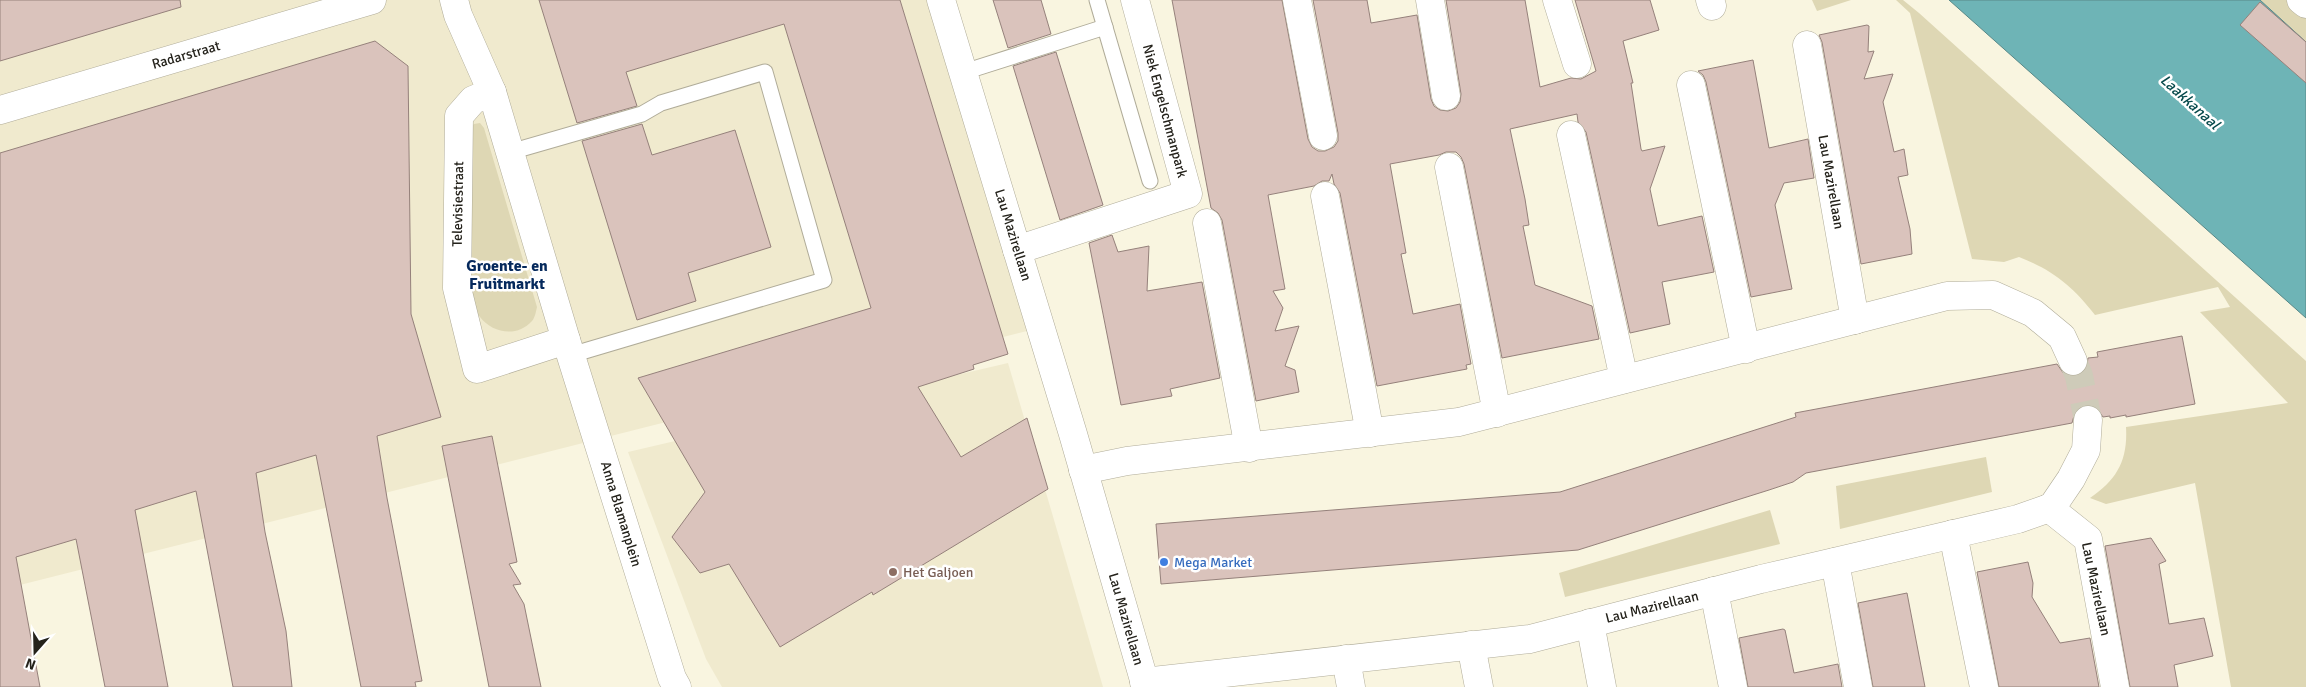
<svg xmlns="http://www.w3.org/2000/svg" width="2306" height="687" font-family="Signika,sans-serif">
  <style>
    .built { fill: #f0eace }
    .green { fill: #ded7b4 }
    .water { fill: #6eb4b6; stroke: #588888 }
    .building { fill: #dac3bc; stroke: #95817b }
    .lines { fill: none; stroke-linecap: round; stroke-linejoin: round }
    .street-tunnel { stroke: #cecbb9; stroke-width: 28; stroke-dasharray: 28 14; stroke-linecap: butt }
    .lane-casing { stroke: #b0ac99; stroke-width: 17 }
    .street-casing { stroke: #b0ac99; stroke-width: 29 }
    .lane { stroke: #fff; stroke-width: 15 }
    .street { stroke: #fff; stroke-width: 28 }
    .shop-dot { fill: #3f7fe0; stroke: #fff; stroke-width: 2 }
    .education-dot { fill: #8d6e63; stroke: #fff; stroke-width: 2 }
    .labels { text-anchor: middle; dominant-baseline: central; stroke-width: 5; stroke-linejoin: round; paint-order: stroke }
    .street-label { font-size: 14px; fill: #24221b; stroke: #fff }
    .shop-label { font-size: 14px; fill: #366cbe; stroke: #fff; text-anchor: start }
    .education-label { font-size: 14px; fill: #785e54; stroke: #fff; text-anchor: start }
    .water-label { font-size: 15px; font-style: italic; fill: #074a4c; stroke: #fff }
    .quarter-label { font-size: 16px; font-weight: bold; fill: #05295c; stroke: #fff }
  </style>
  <rect width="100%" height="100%" fill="#f9f5e0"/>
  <g class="built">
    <polygon points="0,0 927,0 1027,331 0,590"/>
    <polygon points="1008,363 1103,687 722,687 706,659 628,452"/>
  </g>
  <g class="green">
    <polygon points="1812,0 1851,0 1817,11"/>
    <path d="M1896,0H1903L1919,13L2306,361V687H2231L2195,483L2106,504L2090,498C2117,480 2128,460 2126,427L2288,403L2200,312L2230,307L2218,287L2095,315C2072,286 2054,271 2019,257L2004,262L1972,259L1910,13Z"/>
    <polygon points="2260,0 2286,0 2306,18 2306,42"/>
    <path d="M480,123L484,128L537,307C536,311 535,318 532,321C517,338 492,333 480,317C475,312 473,302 470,295L469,129L474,124Z"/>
    <polygon points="1986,457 1992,492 1840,529 1836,486"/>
    <polygon points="1770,510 1780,544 1565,597 1559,573"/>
  </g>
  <polygon class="water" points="1949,0 2260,0 2306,42 2306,318"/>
  <g class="building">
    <polygon points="0,0 180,0 181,7 0,61"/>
    <polygon points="539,0 900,0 1008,354 973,365 974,369 918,387 961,457 1027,418 1048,489 873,595 872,592 780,647 729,564 700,573 672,537 705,492 638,378 871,308 784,24 626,72 637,106 577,123"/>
    <polygon points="993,0 1041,0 1051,34 1008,48"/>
    <polygon points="1172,0 1282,0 1308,139 1312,147 1318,151 1325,151 1334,147 1338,141 1338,133 1313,0 1367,0 1371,23 1417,15 1431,99 1434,106 1440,110 1448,111 1456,108 1460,102 1461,94 1446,0 1525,0 1540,87 1571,78 1581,79 1596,71 1575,0 1650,0 1659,30 1623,41 1633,83 1631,83 1641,149 1642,151 1665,146 1650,189 1658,226 1702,216 1714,272 1662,282 1670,324 1630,333 1586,132 1578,122 1577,114 1510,129 1525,199 1529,225 1523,226 1535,285 1592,306 1599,339 1502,358 1464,164 1461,157 1456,152 1446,152 1439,155 1390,164 1406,253 1401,254 1413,314 1460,304 1471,364 1466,365 1467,369 1377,386 1340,193 1334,184 1332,174 1329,181 1322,181 1314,186 1268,195 1285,289 1273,291 1283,308 1275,331 1299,326 1285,366 1295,370 1299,392 1256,401 1222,220 1218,213 1211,208"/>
    <polygon points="2260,2 2306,42 2306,83 2240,25"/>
    <polygon points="1867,25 1869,26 1868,52 1874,51 1864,79 1893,74 1883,102 1894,152 1904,149 1908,175 1898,177 1910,229 1912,254 1861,264 1822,42 1819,35"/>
    <polygon points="375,41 408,66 411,314 441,417 377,436 387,498 422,681 415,682 416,687 361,687 316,455 256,473 265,532 286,631 292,687 233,687 196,491 135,510 168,687 105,687 76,539 16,557 40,687 0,687 0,153"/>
    <polygon points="1056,52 1103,205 1060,220 1013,66"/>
    <polygon points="1753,60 1769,148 1808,139 1814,178 1784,183 1775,205 1792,289 1751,297 1706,82 1703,75 1698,71"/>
    <polygon points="642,124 652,155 735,130 771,247 688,273 696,301 637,320 582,141"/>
    <polygon points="1112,235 1118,252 1149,246 1147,291 1202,282 1220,378 1170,389 1172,396 1121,405 1089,243"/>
    <polygon points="2182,336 2195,404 2126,417 2126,415 2110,418 2110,416 2103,417 2096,407 2090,404 2082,406 2075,412 2072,423 1806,473 1793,482 1769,490 1578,550 1161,584 1156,524 1560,492 1796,417 1795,413 2057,364 2064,374 2071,376 2079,375 2086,370 2088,358 2098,357 2097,352"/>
    <polygon points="492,436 517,562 509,564 521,584 513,585 524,604 541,687 489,687 442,446"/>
    <polygon points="2151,538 2166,561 2159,564 2169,624 2204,618 2213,656 2174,665 2178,687 2130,687 2105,546"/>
    <polygon points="2028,562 2033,583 2032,597 2060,643 2090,638 2099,687 1999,687 1977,572"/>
    <polygon points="1907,593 1925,687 1873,687 1858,603"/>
    <polygon points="1783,629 1785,630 1794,673 1838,664 1842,687 1748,687 1739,638"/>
  </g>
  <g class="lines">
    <polyline class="street-tunnel" points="2073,361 2079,376 2088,420"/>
    <g class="lane-casing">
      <g id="lane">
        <polyline points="1097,0 1150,181"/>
        <polyline points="964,72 1105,27"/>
        <polyline points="510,152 642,114 661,103 765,72 824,280 571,355"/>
      </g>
    </g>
    <g class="street-casing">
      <g id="street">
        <polyline points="454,0 458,15 492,92 566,340 672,678 677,687"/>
        <polyline points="941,0 1073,434 1146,687"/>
        <polyline points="1297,0 1323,136"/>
        <polyline points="1430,0 1446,96"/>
        <polyline points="1557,0 1577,64"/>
        <polyline points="1710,0 1712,6"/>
        <polyline points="2301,0 2306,4"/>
        <polyline points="1807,45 1855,320"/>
        <polyline points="1691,85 1746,349"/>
        <polyline points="492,92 473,100 459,116 457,288 477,369 566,340"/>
        <polyline points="0,110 372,0"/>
        <polyline points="1571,135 1624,379"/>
        <polyline points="1449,167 1497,413"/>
        <polyline points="1325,196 1370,433"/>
        <polyline points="1207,223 1249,448"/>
        <polyline points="1017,250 1188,194 1135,0"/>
        <polyline points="1083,470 1127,461 1459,422 1947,296 1993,295 2033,313 2062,337 2073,361"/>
        <polyline points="2049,508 2088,539 2115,687"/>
        <polyline points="1953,534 1984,687"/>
        <polyline points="1835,562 1858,687"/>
        <polyline points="1714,591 1733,687"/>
        <polyline points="1590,623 1602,687"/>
        <polyline points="1471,645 1479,687"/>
        <polyline points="1346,659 1351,687"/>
        <polyline points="1144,682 1530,639 1761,579 2018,519 2052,507 2071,479 2086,450 2088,420"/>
      </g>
    </g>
    <use href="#lane" class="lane"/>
    <use href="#street" class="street"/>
  </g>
  <circle class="shop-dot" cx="1164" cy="562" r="5"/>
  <circle class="education-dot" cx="893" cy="572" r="5"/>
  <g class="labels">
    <g class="street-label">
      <text transform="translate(186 55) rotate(-16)">Radarstraat</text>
      <text transform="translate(1165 111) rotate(75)">Niek Engelschmanpark</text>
      <text transform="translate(1831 182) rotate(80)">Lau Mazirellaan</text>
      <text transform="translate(458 204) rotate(-89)">Televisiestraat</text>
      <text transform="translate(1013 235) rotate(73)">Lau Mazirellaan</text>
      <text transform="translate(621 514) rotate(73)">Anna Blamanplein</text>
      <text transform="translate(2096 589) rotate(78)">Lau Mazirellaan</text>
      <text transform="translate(1652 607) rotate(-14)">Lau Mazirellaan</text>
      <text transform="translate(1126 619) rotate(74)">Lau Mazirellaan</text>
    </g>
    <g class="shop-label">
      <text x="1174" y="562">Mega Market</text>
    </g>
    <g class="education-label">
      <text x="903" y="572">Het Galjoen</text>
    </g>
    <g class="water-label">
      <text transform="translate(2190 102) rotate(42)">Laakkanaal</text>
    </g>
    <g class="quarter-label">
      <text x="507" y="266">Groente- en<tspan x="507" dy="18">Fruitmarkt</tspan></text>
    </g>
  </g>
  <g transform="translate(35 652) rotate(200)" stroke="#ffffff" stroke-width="4" paint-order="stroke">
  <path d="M0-4L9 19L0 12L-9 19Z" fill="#24221b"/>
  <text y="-8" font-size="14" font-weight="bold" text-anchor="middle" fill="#24221b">N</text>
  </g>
</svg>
